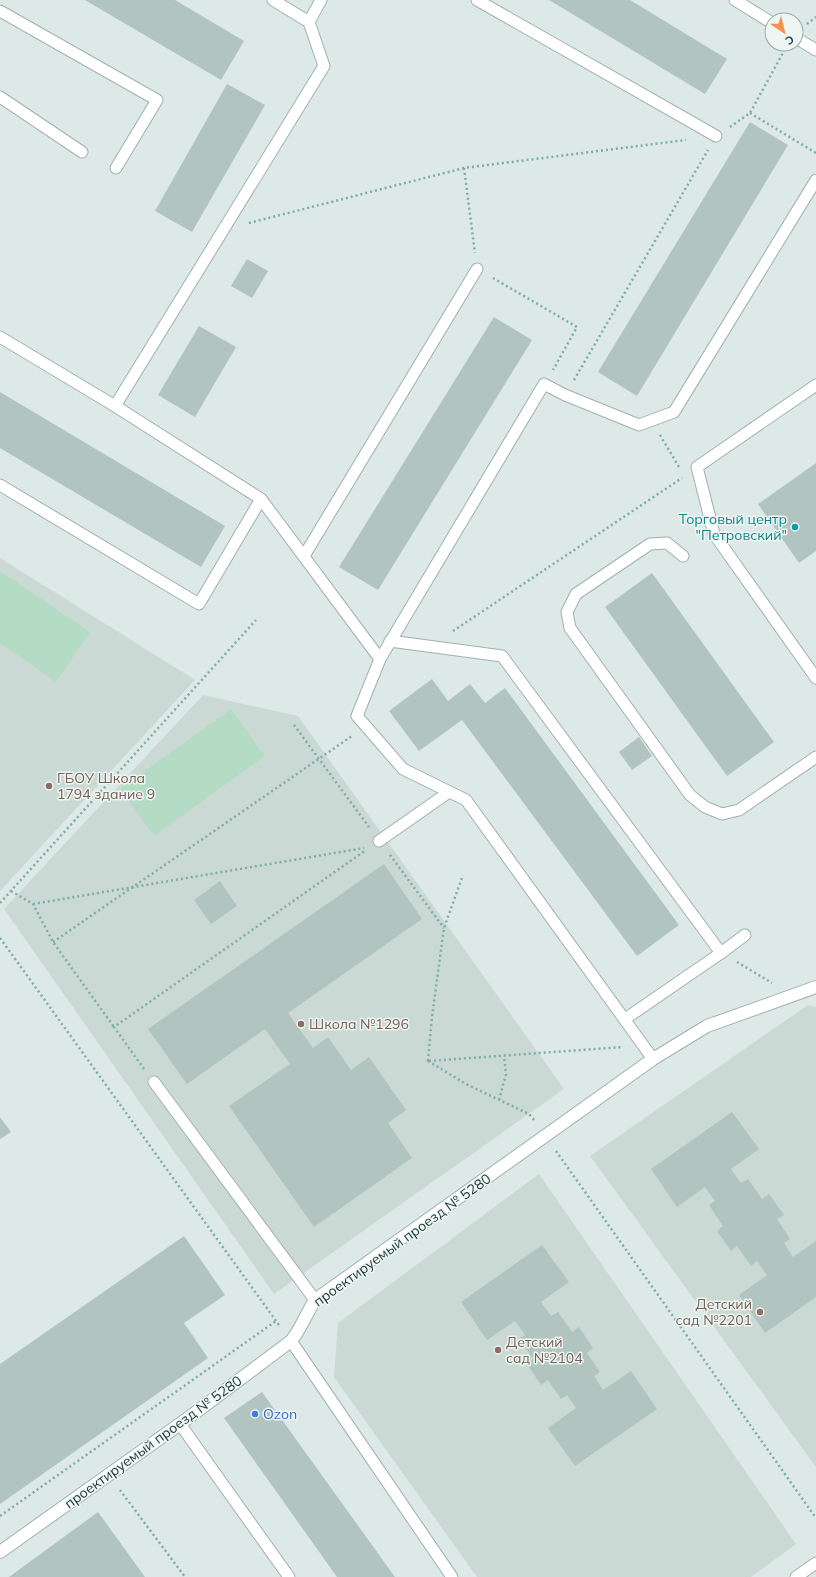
<svg xmlns="http://www.w3.org/2000/svg" width="816" height="1577" font-family="Mulish,sans-serif">
  <style>
    .built { fill: #cbd9d5 }
    .green { fill: #b4dcc5 }
    .building { fill: #b2c4bf }
    .lines { fill: none; stroke-linecap: round; stroke-linejoin: round }
    .service-casing { stroke: #a0b1ad; stroke-width: 13 }
    .minor-casing { stroke: #a0b1ad; stroke-width: 14 }
    .path { stroke: #7caea6; stroke-width: 2.5; stroke-dasharray: 2 3; stroke-linecap: butt }
    .service { stroke: #fff; stroke-width: 11 }
    .minor { stroke: #fff; stroke-width: 12 }
    .culture-dot { fill: #0f9aa8; stroke: #edf6f3; stroke-width: 1.5 }
    .education-dot { fill: #8d6e63; stroke: #edf6f3; stroke-width: 1.5 }
    .shop-dot { fill: #3f7fe0; stroke: #edf6f3; stroke-width: 1.5 }
    .labels { text-anchor: middle; dominant-baseline: central; stroke-width: 3; stroke-linejoin: round; paint-order: stroke }
    .culture-label { font-size: 14px; fill: #0d838f; stroke: #edf6f3; text-anchor: end }
    .education-label { font-size: 14px; fill: #785e54; stroke: #edf6f3; text-anchor: start }
    .street-label { font-size: 14px; fill: #1e3935; stroke: #edf6f3 }
    .shop-label { font-size: 14px; fill: #366cbe; stroke: #edf6f3; text-anchor: start }
  </style>
  <rect width="100%" height="100%" fill="#dde9e6"/>
  <g class="built">
    <polygon points="0,558 195,680 0,891"/>
    <polygon points="203,695 298,716 564,1089 274,1294 4,909"/>
    <polygon points="808,1005 816,1007 816,1467 590,1156"/>
    <polygon points="539,1174 796,1544 751,1577 477,1577 334,1377 338,1323"/>
  </g>
  <g class="green">
    <polygon points="0,571 90,632 56,682 0,643"/>
    <polygon points="231,709 265,756 154,836 120,789"/>
  </g>
  <g class="building">
    <polygon points="85,0 175,0 244,41 221,80"/>
    <polygon points="549,0 630,0 727,59 705,94"/>
    <polygon points="227,84 265,105 192,232 155,211"/>
    <polygon points="750,122 788,145 637,396 598,372"/>
    <polygon points="247,259 268,271 252,298 231,286"/>
    <polygon points="494,317 532,340 378,590 339,567"/>
    <polygon points="199,326 236,347 195,417 158,395"/>
    <polygon points="0,392 225,526 201,567 0,448"/>
    <polygon points="816,463 816,551 799,563 758,504"/>
    <polygon points="652,573 774,742 727,776 605,607"/>
    <polygon points="432,679 448,701 470,684 485,703 505,688 679,925 637,956 462,720 419,751 389,711"/>
    <polygon points="639,737 652,756 632,770 619,752"/>
    <polygon points="384,864 422,919 288,1013 313,1048 328,1037 351,1070 369,1057 406,1110 388,1123 412,1158 314,1227 229,1106 290,1064 265,1029 187,1084 148,1029"/>
    <polygon points="220,881 237,906 211,924 194,900"/>
    <polygon points="732,1112 759,1149 731,1169 741,1183 748,1179 762,1199 769,1194 784,1215 777,1219 790,1239 784,1243 793,1257 816,1241 816,1297 765,1333 739,1295 767,1275 757,1261 751,1266 737,1246 731,1251 717,1231 723,1226 709,1205 715,1201 705,1187 677,1207 651,1169"/>
    <polygon points="0,1117 11,1132 0,1139"/>
    <polygon points="184,1236 225,1295 184,1323 208,1358 0,1504 0,1364"/>
    <polygon points="542,1245 569,1282 541,1302 551,1316 558,1312 572,1332 579,1327 593,1348 587,1353 600,1372 594,1376 603,1390 631,1371 657,1409 575,1466 548,1428 576,1408 567,1395 561,1399 548,1380 541,1385 527,1364 533,1359 519,1339 525,1335 515,1321 487,1340 461,1302"/>
    <polygon points="262,1392 395,1577 337,1577 224,1418"/>
    <polygon points="98,1512 145,1577 9,1577"/>
  </g>
  <g class="lines">
    <g class="service-casing">
      <g id="service">
        <polyline points="273,0 309,22"/>
        <polyline points="477,0 716,136"/>
        <polyline points="735,0 772,23"/>
        <polyline points="0,11 157,100 116,168"/>
        <polyline points="796,38 816,50"/>
        <polyline points="0,97 82,152"/>
        <polyline points="0,337 115,406 261,499 380,659"/>
        <polyline points="816,385 697,467 714,534 816,678"/>
        <polyline points="115,406 324,66 309,22 321,0"/>
        <polyline points="0,485 199,604 261,499"/>
        <polyline points="304,556 477,269"/>
        <polyline points="683,556 667,543 650,544 576,594 567,612 570,628 690,795 705,807 722,814 739,810 816,757"/>
        <polyline points="390,641 502,656 721,953 625,1019"/>
        <polyline points="379,841 449,792"/>
        <polyline points="721,953 745,935"/>
        <polyline points="653,1059 466,800 403,769 357,716 380,659 544,384 565,395 639,425 674,412 816,180"/>
        <polyline points="154,1082 315,1300"/>
        <polyline points="291,1341 452,1577"/>
        <polyline points="180,1424 289,1577"/>
        <polyline points="796,1577 816,1563"/>
      </g>
    </g>
    <g class="minor-casing">
      <path id="minor" d="M0,1552L180,1424L291,1341C301,1329 306,1314 315,1300L653,1059L707,1026L816,987"/>
    </g>
    <g class="path">
      <polyline points="807,24 816,17"/>
      <polyline points="750,113 816,153"/>
      <polyline points="730,127 750,113 784,51"/>
      <polyline points="464,168 475,253"/>
      <polyline points="249,223 464,168 686,140"/>
      <polyline points="493,278 577,327 553,370"/>
      <polyline points="574,380 708,150"/>
      <polyline points="660,435 679,467"/>
      <polyline points="453,631 682,478"/>
      <polyline points="294,725 369,827"/>
      <polyline points="390,855 444,928"/>
      <polyline points="11,891 33,904 53,942 114,1027"/>
      <polyline points="0,903 256,620"/>
      <polyline points="33,904 364,848"/>
      <polyline points="0,938 279,1325"/>
      <polyline points="53,942 352,736"/>
      <polyline points="737,962 772,983"/>
      <polyline points="428,1061 466,1084 529,1114 535,1121"/>
      <polyline points="428,1061 432,1017 444,928 463,875"/>
      <polyline points="429,1061 623,1047"/>
      <polyline points="144,1069 114,1027 366,850"/>
      <polyline points="499,1100 506,1074 504,1056"/>
      <polyline points="556,1151 816,1518"/>
      <polyline points="120,1490 185,1577"/>
      <polyline points="0,1516 276,1321"/>
    </g>
    <use href="#service" class="service"/>
    <use href="#minor" class="minor"/>
  </g>
  <circle class="culture-dot" cx="795" cy="527" r="4"/>
  <g class="education-dot">
    <circle cx="49" cy="786" r="4"/>
    <circle cx="301" cy="1024" r="4"/>
    <circle cx="760" cy="1312" r="4"/>
    <circle cx="498" cy="1350" r="4"/>
  </g>
  <circle class="shop-dot" cx="255" cy="1414" r="4"/>
  <g class="labels">
    <g class="culture-label">
      <text x="787" y="519">Торговый центр<tspan x="787" dy="16">"Петровский"</tspan></text>
    </g>
    <g class="education-label">
      <text x="57" y="778">ГБОУ Школа<tspan x="57" dy="16">1794 здание 9</tspan></text>
      <text x="309" y="1024">Школа №1296</text>
      <text x="752" y="1304" text-anchor="end">Детский<tspan x="752" dy="16">сад №2201</tspan></text>
      <text x="506" y="1342">Детский<tspan x="506" dy="16">сад №2104</tspan></text>
    </g>
    <g class="street-label">
      <text transform="translate(402 1240) rotate(-36)">проектируемый проезд № 5280</text>
      <text transform="translate(153 1442) rotate(-36)">проектируемый проезд № 5280</text>
    </g>
    <g class="shop-label">
      <text x="263" y="1414">Ozon</text>
    </g>
  </g>
  <g transform="translate(784 32) rotate(145)"><circle r="19" fill="#edf6f3" stroke="#9aaaa7"/>
  <path d="M0-3L7 15L0 10L-7 15Z" fill="#f5914e"/>
  <text y="-6" font-size="11" font-weight="bold" text-anchor="middle" fill="#1e3935">С</text>
  </g>
</svg>
